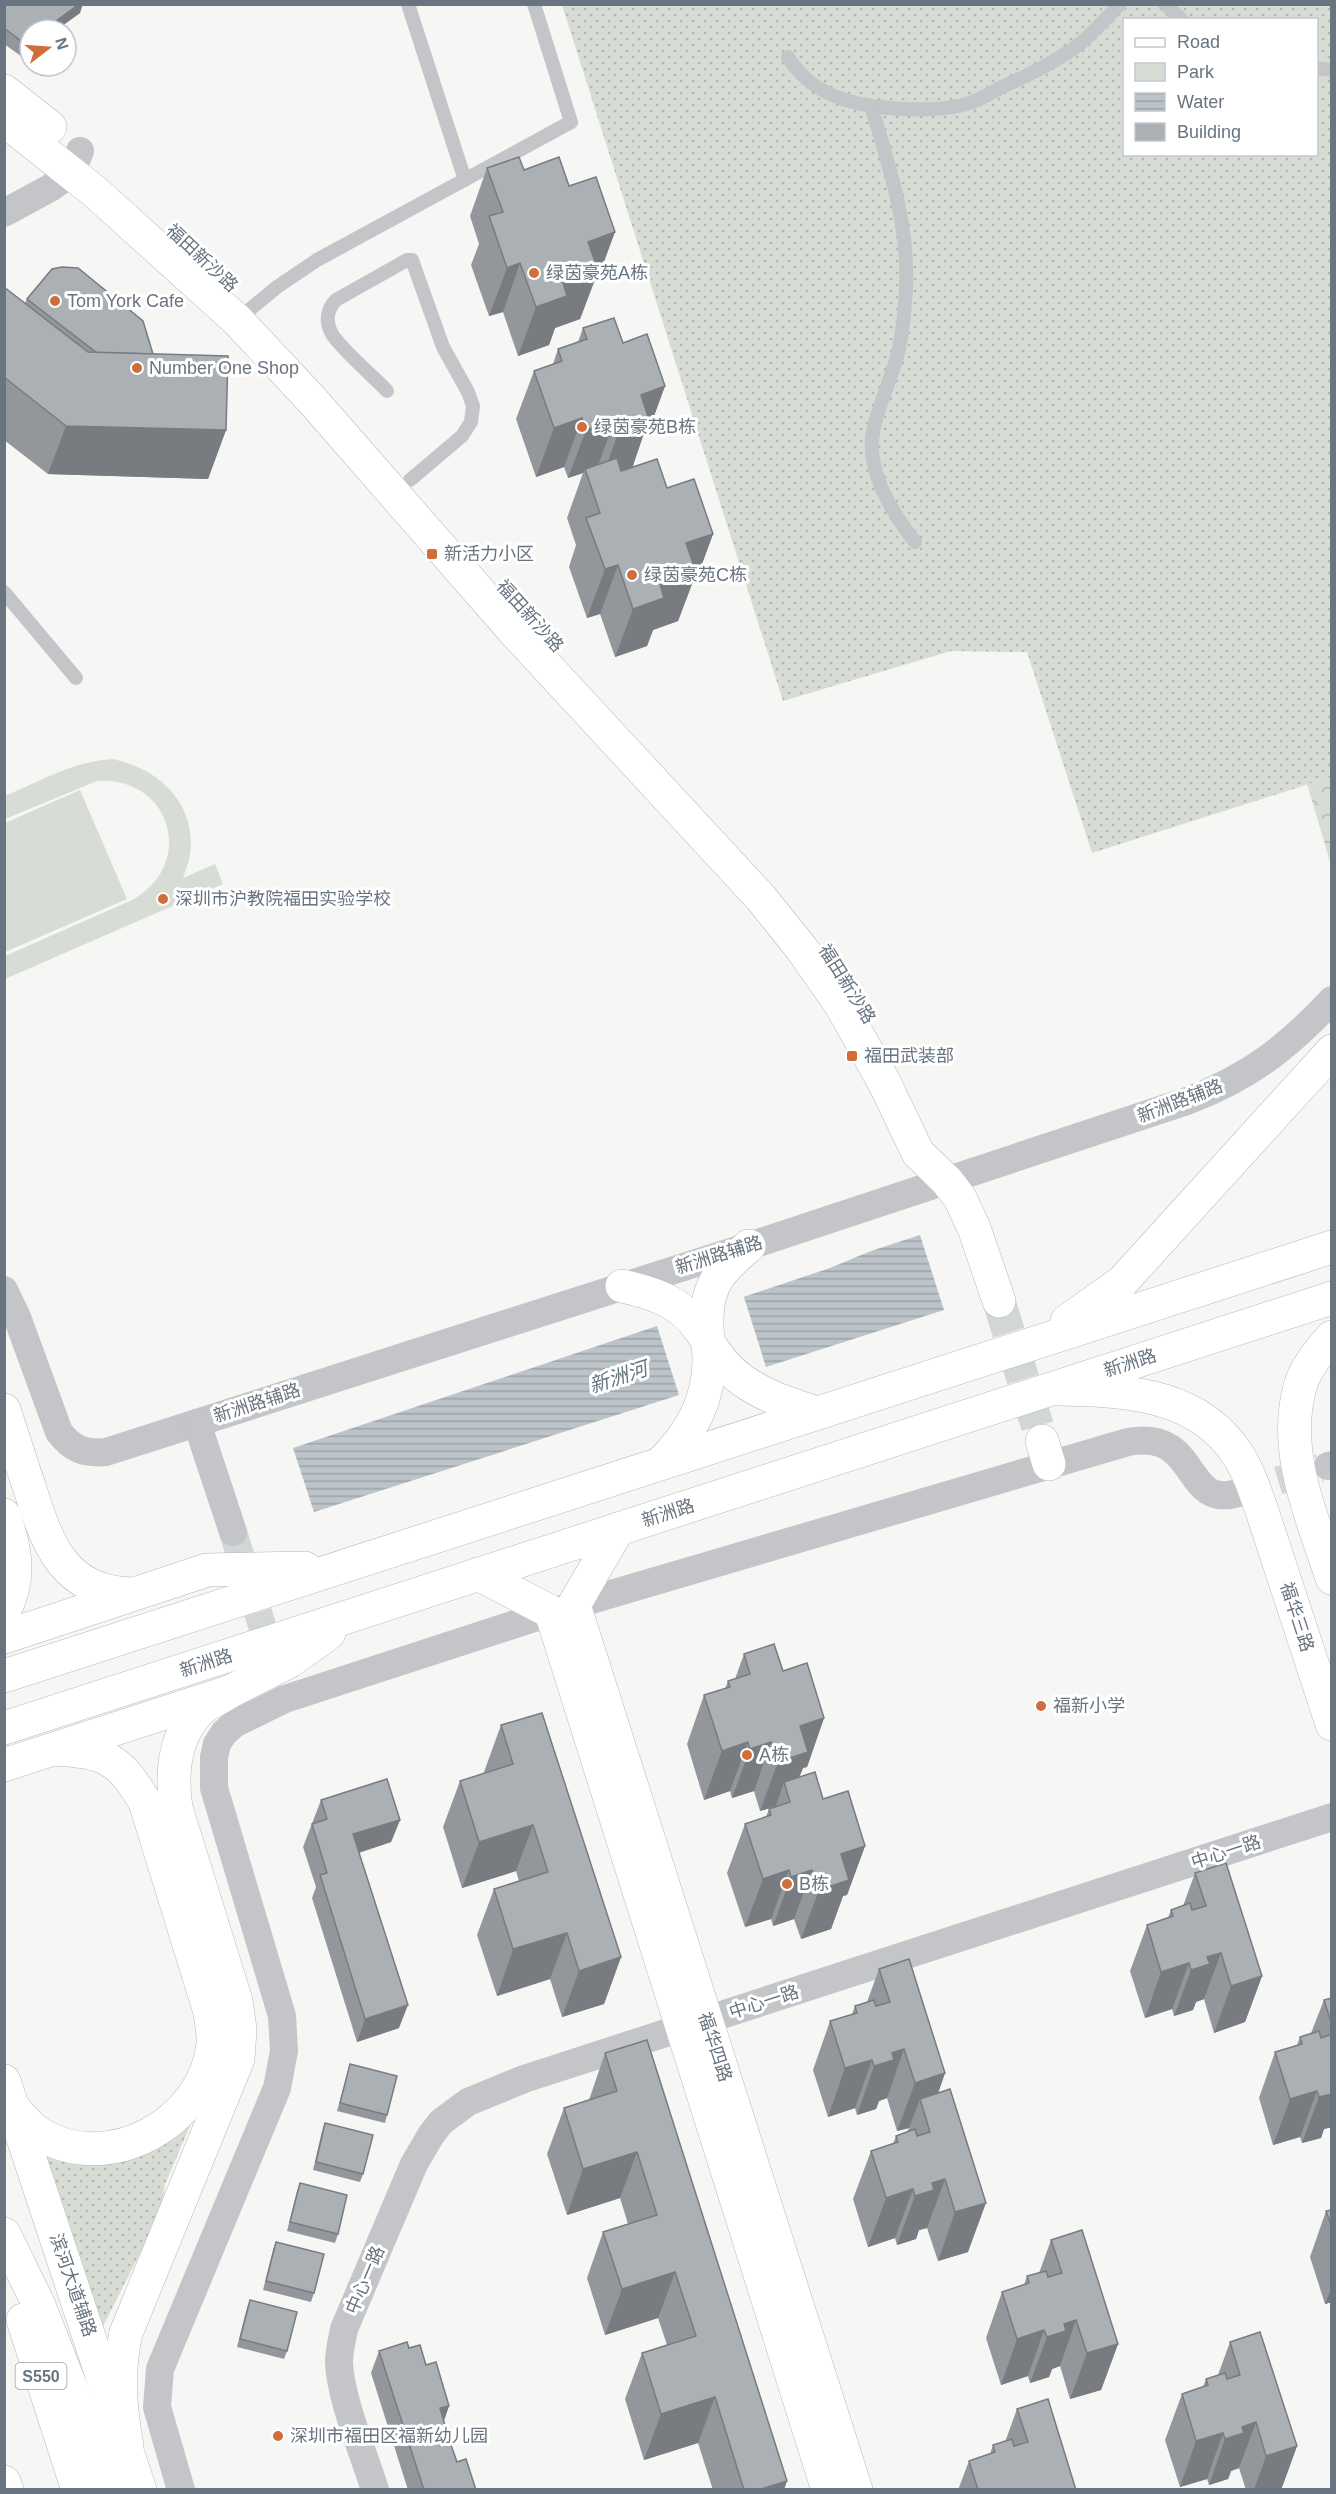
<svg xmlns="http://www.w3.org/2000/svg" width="1336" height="2494" font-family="Helvetica,'Noto Sans SC',sans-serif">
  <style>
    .grass { fill: url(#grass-dots); fill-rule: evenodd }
    .forest { fill: url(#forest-crowns) }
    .park { fill: #d7ddd5 }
    .water { fill: url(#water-rules) }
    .pier { fill: #f6f6f4 }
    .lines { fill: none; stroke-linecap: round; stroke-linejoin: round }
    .street-tunnel { stroke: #d3d6d7; stroke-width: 28; stroke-dasharray: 28 14; stroke-linecap: butt }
    .secondary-tunnel { stroke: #d3d6d7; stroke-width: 33; stroke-dasharray: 33 16; stroke-linecap: butt }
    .secondary-casing { stroke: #b5b9bd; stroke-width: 34 }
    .primary-casing { stroke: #b4b7bb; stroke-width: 34 }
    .highway-casing { stroke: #b5b8bb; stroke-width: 34 }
    .lane { stroke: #c3c5c8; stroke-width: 14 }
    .street { stroke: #c3c5c8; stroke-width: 28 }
    .secondary { stroke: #fff; stroke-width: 33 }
    .primary { stroke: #fff; stroke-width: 33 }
    .highway { stroke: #fff; stroke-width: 33 }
    .wall { fill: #93979c }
    .shaded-wall { fill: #787b7f }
    .building { fill: #abb0b5; stroke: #787b7f; stroke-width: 1.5 }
    .poi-dot { fill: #cf6e3b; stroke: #fff; stroke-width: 2 }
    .labels { text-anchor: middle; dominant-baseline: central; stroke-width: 6; stroke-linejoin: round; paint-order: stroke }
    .shield { fill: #fff; stroke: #969ea7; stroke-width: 1.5 }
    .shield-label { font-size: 16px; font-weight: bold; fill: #697481 }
    .street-label { font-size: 18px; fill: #697481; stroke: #fff }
    .poi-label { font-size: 18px; fill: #697481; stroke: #fff; text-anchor: start }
    .water-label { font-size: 20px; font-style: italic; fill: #64747d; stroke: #fff }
  </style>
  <defs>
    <pattern id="grass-dots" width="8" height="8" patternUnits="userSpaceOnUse" patternTransform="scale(1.5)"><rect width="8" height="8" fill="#d7ddd5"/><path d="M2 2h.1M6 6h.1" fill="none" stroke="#b2b8b2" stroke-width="1.8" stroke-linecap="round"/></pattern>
    <pattern id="forest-crowns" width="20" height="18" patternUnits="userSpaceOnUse" patternTransform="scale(1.5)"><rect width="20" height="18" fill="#d7ddd5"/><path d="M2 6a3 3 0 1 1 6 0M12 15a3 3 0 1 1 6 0" fill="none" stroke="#b2b8b2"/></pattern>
    <pattern id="water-rules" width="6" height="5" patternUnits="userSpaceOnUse" patternTransform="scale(1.5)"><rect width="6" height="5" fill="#bcc4c9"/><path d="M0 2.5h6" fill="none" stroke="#9da4a9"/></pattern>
  </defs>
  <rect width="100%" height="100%" fill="#f6f6f4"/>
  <g class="grass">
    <path d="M562,5H1331V777L1092,853L1027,652L951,651L783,701ZM1124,20H1316V154H1124Z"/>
    <polygon points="202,2098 165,2184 163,2201 154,2226 99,2334 41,2153 62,2159"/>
  </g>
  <polygon class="forest" points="1331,777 1332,777 1331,865 1307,784"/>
  <g class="park">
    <path d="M113,759C161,769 200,807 189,860C187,866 185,872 183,878L215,864L223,884L5,979V956L132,900C197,864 171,776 97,781L5,819V796C40,781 74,761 113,759Z"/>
    <polygon points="80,790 127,899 5,952 5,823"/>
  </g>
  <polygon class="water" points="920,1235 944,1310 314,1512 293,1448 830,1268 871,1251"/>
  <polygon class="pier" points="743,1294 767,1370 680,1398 656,1323"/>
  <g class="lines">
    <g class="street-tunnel">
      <polyline points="1238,1493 1320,1468"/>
      <polyline points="233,1532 274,1664"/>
    </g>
    <polyline class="secondary-tunnel" points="999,1301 1042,1441"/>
    <g class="secondary-casing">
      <g id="secondary">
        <polyline points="4,91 50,127"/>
        <polyline points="4,120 94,191 237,320 312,400 513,630 761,898 802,949 841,1005 885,1084 918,1153 947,1181 960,1198 974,1228 999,1301"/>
        <path d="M1332,1337C1319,1351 1305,1368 1300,1387C1282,1452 1312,1517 1332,1578"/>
        <path d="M1057,1389C1118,1390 1189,1392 1230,1444C1246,1463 1254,1488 1262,1511L1332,1724"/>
        <polyline points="1042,1441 1049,1464"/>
        <polyline points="574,1605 856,2490"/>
        <polyline points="551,1612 828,2490"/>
      </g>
    </g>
    <g class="primary-casing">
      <g id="primary">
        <path d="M622,1286C653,1293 682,1302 700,1330C710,1344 718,1359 731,1371C756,1394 786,1403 817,1413"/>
        <polyline points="1067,1321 1122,1282 1332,1051"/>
        <path d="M4,1410C13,1437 21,1463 30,1489C48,1546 64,1592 133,1594"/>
        <path d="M661,1463C691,1434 710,1400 709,1357C708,1336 704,1313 711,1292C717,1273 734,1259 749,1246"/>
        <path d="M4,1515C15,1548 22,1578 4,1611"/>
        <polyline points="478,1574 551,1612"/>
        <polyline points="574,1605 618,1529"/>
        <polyline points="4,1637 207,1570 305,1568"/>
        <polyline points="4,1676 1332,1247"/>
        <polyline points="4,1728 1332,1298"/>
        <polyline points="4,1765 229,1692 290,1661 329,1633"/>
        <polyline points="4,2081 140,2490"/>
        <path d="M14,2109C22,2117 30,2128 40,2134C108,2176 205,2123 213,2044C214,2034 211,2022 210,2012L145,1802C119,1758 106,1752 54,1749"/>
        <path d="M127,2446C120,2407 117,2372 126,2333L238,2059L240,2029L236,2001L176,1808C171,1774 174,1736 200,1710C208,1703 220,1698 229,1692"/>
      </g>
    </g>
    <g class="highway-casing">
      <g id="highway">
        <polyline points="4,2234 38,2303 111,2490"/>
        <polyline points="23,2320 78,2490"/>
        <polyline points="4,2482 7,2490"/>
      </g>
    </g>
    <g class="lane">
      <polyline points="408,4 465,180"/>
      <polyline points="1165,4 1182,20"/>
      <path d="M788,57C806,87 837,101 872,106C902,110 933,112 963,105C976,102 989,94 1000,88C1026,76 1054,63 1077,46C1092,35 1106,18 1120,4"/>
      <polyline points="1316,68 1332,70"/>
      <path d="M871,106C889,165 909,225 906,288C905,307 902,338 897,356C890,385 869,423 872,452C875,485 895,516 915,542"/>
      <polyline points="237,320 277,287 317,260 571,122 534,4"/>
      <path d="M387,391C373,376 341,349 332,334C325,322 327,309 336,300L407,260H412L443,347L468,392L473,406L471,422L462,436L410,480"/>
      <polyline points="4,592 76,678"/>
    </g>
    <g class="street">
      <polyline points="4,213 50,188 71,173 80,151"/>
      <path d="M4,1290L17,1317L59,1432C72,1449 84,1454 106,1452L749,1246L1187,1101C1249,1077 1286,1049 1332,1000"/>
      <polyline points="197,1423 233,1532"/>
      <polyline points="1328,1466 1332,1465"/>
      <path d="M181,2490L157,2407L160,2369L277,2088L284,2051L282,2016L214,1788V1757L217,1744L224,1733L234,1724L285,1699L574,1605L1128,1442C1201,1429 1182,1510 1238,1493"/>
      <path d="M375,2490C364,2454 340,2398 339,2362C339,2351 342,2340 344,2329L414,2164L431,2135L441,2122L468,2102L524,2079L1332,1817"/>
    </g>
    <use href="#secondary" class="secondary"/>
    <use href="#primary" class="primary"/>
    <use href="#highway" class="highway"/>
  </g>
  <g class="wall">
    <polygon points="4,4 80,13 21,56 4,44"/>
    <polygon points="487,168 524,170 597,281 594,282 580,319 555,328 549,345 518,356 503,312 489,316 471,265 479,244 470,216"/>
    <polygon points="4,287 25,303 27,299 153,354 226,430 208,479 48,474 4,440"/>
    <polygon points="583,328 623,343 665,386 647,435 643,436 632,467 667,488 713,534 695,583 692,584 678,621 653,630 647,646 615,657 600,614 587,618 569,567 576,545 567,518 583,473 568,478 564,467 536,477 516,419 534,371 553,364 558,349 578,342"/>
    <polygon points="744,1654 783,1671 824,1718 807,1767 803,1768 799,1777 823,1799 865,1846 847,1895 843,1896 831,1929 801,1939 794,1919 773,1926 771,1919 745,1927 727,1873 745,1824 766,1817 769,1809 776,1806 760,1811 754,1791 732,1798 730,1791 704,1800 687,1744 704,1695 725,1689 728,1681 735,1679"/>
    <polygon points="501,1725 621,1957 604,2004 562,2017 550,1979 497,1996 477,1935 494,1889 519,1881 516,1871 462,1888 443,1827 460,1781 485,1773 484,1772"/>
    <polygon points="321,1800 400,1820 391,1842 359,1853 399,2028 357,2042 312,1898 316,1887 303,1847"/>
    <polygon points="1195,1873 1262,1976 1245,2022 1214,2033 1204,1999 1196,2002 1193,2010 1174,2016 1172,2009 1145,2018 1130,1971 1147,1925 1168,1918 1171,1910 1183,1906"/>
    <polygon points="879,1969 945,2073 938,2093 968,2252 938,2261 927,2228 919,2230 916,2239 897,2245 895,2238 868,2247 853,2199 871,2151 893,2144 896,2136 907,2132 909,2128 897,2131 887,2098 879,2101 876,2109 857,2115 855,2108 828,2117 813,2070 830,2021 852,2014 855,2006 867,2002"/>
    <polygon points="1332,1998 1332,2127 1324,2129 1321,2138 1302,2143 1300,2137 1273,2145 1259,2098 1275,2052 1297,2045 1300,2037 1311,2033 1324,2000"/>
    <polygon points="605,2053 784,2490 713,2490 698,2443 644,2460 625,2399 642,2353 667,2345 658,2318 605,2335 587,2278 603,2232 628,2224 620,2198 567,2215 547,2154 564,2108 589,2100"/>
    <polygon points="350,2064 387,2115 385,2123 337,2111"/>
    <polygon points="325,2123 363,2174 360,2182 313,2170 322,2131"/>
    <polygon points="300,2183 338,2234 335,2243 287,2231 297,2191"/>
    <polygon points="1332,2210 1332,2302 1325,2304 1310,2257 1326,2211"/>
    <polygon points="1051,2240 1118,2344 1101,2390 1070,2399 1060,2366 1052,2369 1049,2377 1030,2383 1028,2376 1001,2385 986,2338 1002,2292 1024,2285 1027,2276 1039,2273"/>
    <polygon points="276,2242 314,2293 311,2302 263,2290 273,2250"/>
    <polygon points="250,2300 287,2351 284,2359 237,2347 247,2308"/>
    <polygon points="1230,2342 1297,2446 1281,2490 1246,2490 1239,2468 1231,2471 1228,2479 1209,2485 1207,2479 1180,2487 1165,2440 1182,2394 1203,2387 1206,2379 1218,2375"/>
    <polygon points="409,2348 426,2365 449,2406 444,2421 440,2445 457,2462 476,2490 408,2490 371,2373 379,2351"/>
    <polygon points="1017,2409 1076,2490 958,2490 969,2461 990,2454 993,2445 1005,2442"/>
  </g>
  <g class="shaded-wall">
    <polygon points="79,4 83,4 80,13 56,30 44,30"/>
    <polygon points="30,40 30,49 21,56 25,44"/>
    <polygon points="615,232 597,281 594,282 580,319 555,328 549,345 518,356 536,307 563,283 588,242"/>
    <polygon points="520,263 503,312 489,316 507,268"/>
    <polygon points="665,386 647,435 643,436 632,469 601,480 619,431 641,395"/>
    <polygon points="582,418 564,467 536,477 554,428"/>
    <polygon points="615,420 597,468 585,469 583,473 568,478 586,430"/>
    <polygon points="66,426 226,430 208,479 48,474"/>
    <polygon points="713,534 695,583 692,584 678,621 653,630 647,646 615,657 633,609 660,584 686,543"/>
    <polygon points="618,565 600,614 587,618 605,569"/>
    <polygon points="824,1718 807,1767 803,1768 790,1801 784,1782 776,1806 760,1811 778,1762 800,1726"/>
    <polygon points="748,1742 730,1791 704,1800 722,1751"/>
    <polygon points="771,1742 754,1791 732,1798 750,1749"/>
    <polygon points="400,1820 391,1842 345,1857 353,1834"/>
    <polygon points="533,1825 516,1871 462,1888 479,1842"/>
    <polygon points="865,1846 847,1895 843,1896 831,1929 801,1939 819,1890 841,1854"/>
    <polygon points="789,1870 771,1919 745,1927 763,1879"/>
    <polygon points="812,1870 794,1919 773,1926 791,1877"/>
    <polygon points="567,1933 550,1979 497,1996 513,1949"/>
    <polygon points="1221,1953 1204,1999 1196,2002 1193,2010 1174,2016 1191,1970 1207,1957"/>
    <polygon points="621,1957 604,2004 562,2017 579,1971"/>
    <polygon points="1189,1963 1172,2009 1145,2018 1161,1972"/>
    <polygon points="1262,1976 1245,2022 1214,2033 1231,1986"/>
    <polygon points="408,2005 399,2028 357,2042 365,2019"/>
    <polygon points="904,2049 887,2098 879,2101 876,2109 857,2115 874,2066 892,2053"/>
    <polygon points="872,2060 855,2108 828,2117 845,2068"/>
    <polygon points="945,2073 928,2122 920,2099 909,2128 897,2131 915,2083"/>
    <polygon points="1317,2091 1300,2137 1273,2145 1290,2099"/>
    <polygon points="1332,2094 1332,2127 1324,2129 1321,2138 1302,2143 1319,2097"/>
    <polygon points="637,2152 620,2198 567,2215 583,2169"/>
    <polygon points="945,2179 927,2228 919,2230 916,2239 897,2245 915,2196 932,2183"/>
    <polygon points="913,2189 895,2238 868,2247 886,2198"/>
    <polygon points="986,2203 968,2252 938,2261 955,2212"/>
    <polygon points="675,2272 658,2318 605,2335 622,2289"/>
    <polygon points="1332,2286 1332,2302 1325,2304"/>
    <polygon points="1076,2320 1060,2366 1052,2369 1049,2377 1030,2383 1047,2337 1064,2324"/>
    <polygon points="1044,2330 1028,2376 1001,2385 1017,2339"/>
    <polygon points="1118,2344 1101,2390 1070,2399 1087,2353"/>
    <polygon points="715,2397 698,2443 644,2460 661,2414"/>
    <polygon points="449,2406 441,2428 440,2408"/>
    <polygon points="1256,2422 1239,2468 1231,2471 1228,2479 1209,2485 1225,2439 1242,2427"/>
    <polygon points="446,2429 438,2452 436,2432"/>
    <polygon points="1223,2433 1207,2479 1180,2487 1196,2441"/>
    <polygon points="1297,2446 1281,2490 1254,2490 1266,2456"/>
    <polygon points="787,2481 784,2490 758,2490"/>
  </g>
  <g class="building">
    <polygon points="4,4 79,4 44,30 30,30 30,40 25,44 4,28"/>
    <polygon points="519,157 524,170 559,157 569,186 596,177 615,232 588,242 598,270 563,283 567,296 536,307 520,263 507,268 489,216 503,212 487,168"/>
    <polygon points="62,267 78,268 143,321 153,354 97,353 27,299 52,269"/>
    <polygon points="4,287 88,352 228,356 226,430 66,426 4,377"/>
    <polygon points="614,318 623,343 647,334 665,386 641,395 649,420 619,431 615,420 586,430 582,418 554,428 534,371 562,361 558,349 587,339 583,328"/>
    <polygon points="617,458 621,471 657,459 667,488 694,479 713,534 686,543 696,572 660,584 664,598 633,609 618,565 605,569 586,518 600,513 585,469"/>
    <polygon points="774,1644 783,1671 807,1663 824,1718 800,1726 808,1752 778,1762 771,1742 750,1749 748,1742 722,1751 704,1695 730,1687 728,1681 750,1674 744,1654"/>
    <polygon points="542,1713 621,1957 579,1971 567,1933 513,1949 494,1889 548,1872 533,1825 479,1842 460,1781 513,1764 501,1725"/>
    <polygon points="815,1772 823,1799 848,1791 865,1846 841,1854 849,1880 819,1890 812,1870 791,1877 789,1870 763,1879 745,1824 771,1815 769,1809 790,1802 784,1782"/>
    <polygon points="387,1779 400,1820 353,1834 408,2005 365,2019 320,1875 327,1873 312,1824 327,1819 321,1800"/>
    <polygon points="1226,1863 1262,1976 1231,1986 1221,1953 1207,1957 1210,1964 1191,1970 1189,1963 1161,1972 1147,1925 1173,1916 1171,1910 1190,1903 1192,1910 1206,1906 1195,1873"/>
    <polygon points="909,1959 945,2073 915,2083 904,2049 892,2053 894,2060 874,2066 872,2060 845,2068 830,2021 857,2013 855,2006 874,2000 876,2006 890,2002 879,1969"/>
    <polygon points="1332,1998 1332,2025 1324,2000"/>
    <polygon points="1319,2031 1321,2038 1332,2034 1332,2094 1319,2097 1317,2091 1290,2099 1275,2052 1302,2044 1300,2037"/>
    <polygon points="647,2040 787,2481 758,2490 744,2490 715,2397 661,2414 642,2353 696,2336 675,2272 622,2289 603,2232 657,2215 637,2152 583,2169 564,2108 617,2091 605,2053"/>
    <polygon points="350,2064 397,2076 387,2115 340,2103"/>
    <polygon points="950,2089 986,2203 955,2212 945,2179 932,2183 934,2190 915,2196 913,2189 886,2198 871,2151 898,2142 896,2136 915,2129 917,2136 930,2132 920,2099"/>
    <polygon points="325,2123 373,2135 363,2174 316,2162"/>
    <polygon points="300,2183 347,2195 338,2234 290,2222"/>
    <polygon points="1332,2210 1332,2227 1326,2211"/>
    <polygon points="1082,2230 1118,2344 1087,2353 1076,2320 1064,2324 1066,2331 1047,2337 1044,2330 1017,2339 1002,2292 1029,2283 1027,2276 1046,2271 1048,2277 1062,2273 1051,2240"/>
    <polygon points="276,2242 324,2254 314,2293 266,2281"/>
    <polygon points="250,2300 297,2312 287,2351 240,2339"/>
    <polygon points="1260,2332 1297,2446 1266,2456 1256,2422 1242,2427 1244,2433 1225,2439 1223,2433 1196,2441 1182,2394 1208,2385 1206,2379 1225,2373 1227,2379 1240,2375 1230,2342"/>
    <polygon points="407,2342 409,2348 420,2345 426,2365 436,2362 449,2406 440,2408 446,2429 436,2432 440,2445 450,2442 457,2462 466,2459 476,2490 424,2490 379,2351"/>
    <polygon points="1048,2399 1076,2490 978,2490 969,2461 995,2452 993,2445 1012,2439 1014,2446 1028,2442 1017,2409"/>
  </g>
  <g class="poi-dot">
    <circle cx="534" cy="273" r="6"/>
    <circle cx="55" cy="301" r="6"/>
    <circle cx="137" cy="368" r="6"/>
    <circle cx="582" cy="427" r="6"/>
    <rect x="426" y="548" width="12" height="12" rx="3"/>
    <circle cx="632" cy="575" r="6"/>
    <circle cx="163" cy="899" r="6"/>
    <rect x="846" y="1050" width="12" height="12" rx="3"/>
    <circle cx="1041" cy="1706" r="6"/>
    <circle cx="747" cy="1755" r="6"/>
    <circle cx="787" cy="1884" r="6"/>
    <circle cx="278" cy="2436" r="6"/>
  </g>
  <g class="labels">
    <rect class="shield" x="15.5" y="2363" width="51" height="26" rx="4.5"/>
    <g class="shield-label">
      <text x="41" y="2376">S550</text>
    </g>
    <g class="street-label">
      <text transform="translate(202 258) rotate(43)">福田新沙路</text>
      <text transform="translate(530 616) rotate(48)">福田新沙路</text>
      <text transform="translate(847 984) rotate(58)">福田新沙路</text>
      <text transform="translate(1180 1101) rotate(-21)">新洲路辅路</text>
      <text transform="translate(719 1255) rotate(-17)">新洲路辅路</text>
      <text transform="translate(1130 1363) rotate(-18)">新洲路</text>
      <text transform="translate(257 1403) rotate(-18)">新洲路辅路</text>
      <text transform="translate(668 1513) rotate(-18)">新洲路</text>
      <text transform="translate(1297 1617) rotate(72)">福华三路</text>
      <text transform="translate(206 1663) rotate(-18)">新洲路</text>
      <text transform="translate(1226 1852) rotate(-18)">中心一路</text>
      <text transform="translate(764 2002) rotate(-18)">中心一路</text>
      <text transform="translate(715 2047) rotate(72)">福华四路</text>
      <text transform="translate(365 2280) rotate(-67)">中心一路</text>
      <text transform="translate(73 2285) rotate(71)">滨河大道辅路</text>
    </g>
    <g class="poi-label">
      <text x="546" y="273">绿茵豪苑A栋</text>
      <text x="67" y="301">Tom York Cafe</text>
      <text x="149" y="368">Number One Shop</text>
      <text x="594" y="427">绿茵豪苑B栋</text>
      <text x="444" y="554">新活力小区</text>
      <text x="644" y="575">绿茵豪苑C栋</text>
      <text x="175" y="899">深圳市沪教院福田实验学校</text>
      <text x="864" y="1056">福田武装部</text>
      <text x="1053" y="1706">福新小学</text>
      <text x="759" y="1755">A栋</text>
      <text x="799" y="1884">B栋</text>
      <text x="290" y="2436">深圳市福田区福新幼儿园</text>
    </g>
    <g class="water-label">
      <text transform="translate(618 1377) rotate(-18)">新洲河</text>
    </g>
  </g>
  <rect width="1336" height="2494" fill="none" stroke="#697481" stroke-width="12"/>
  <rect x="1123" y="18" width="195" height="138" fill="#ffffff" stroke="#c3c7cd" stroke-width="1.5"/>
  <rect x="1135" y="38" width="30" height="9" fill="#ffffff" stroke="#c3c7cd" stroke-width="1.5"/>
  <text x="1177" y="48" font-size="18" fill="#697481">Road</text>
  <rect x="1135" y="63" width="30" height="18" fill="#d7ddd5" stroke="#c3c7cd" stroke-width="1.5"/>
  <text x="1177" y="78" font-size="18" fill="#697481">Park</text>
  <rect x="1135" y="93" width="30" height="18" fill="url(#water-rules)" stroke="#c3c7cd" stroke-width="1.5"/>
  <text x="1177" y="108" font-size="18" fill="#697481">Water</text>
  <rect x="1135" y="123" width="30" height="18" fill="#abb0b5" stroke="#c3c7cd" stroke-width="1.5"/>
  <text x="1177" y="138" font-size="18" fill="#697481">Building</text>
  <g transform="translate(48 48) rotate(73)"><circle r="28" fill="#ffffff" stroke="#c3c7cd" stroke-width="1.5"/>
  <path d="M0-4.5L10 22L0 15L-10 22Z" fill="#cf6e3b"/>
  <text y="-9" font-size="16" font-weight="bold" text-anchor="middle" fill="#697481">N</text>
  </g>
</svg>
